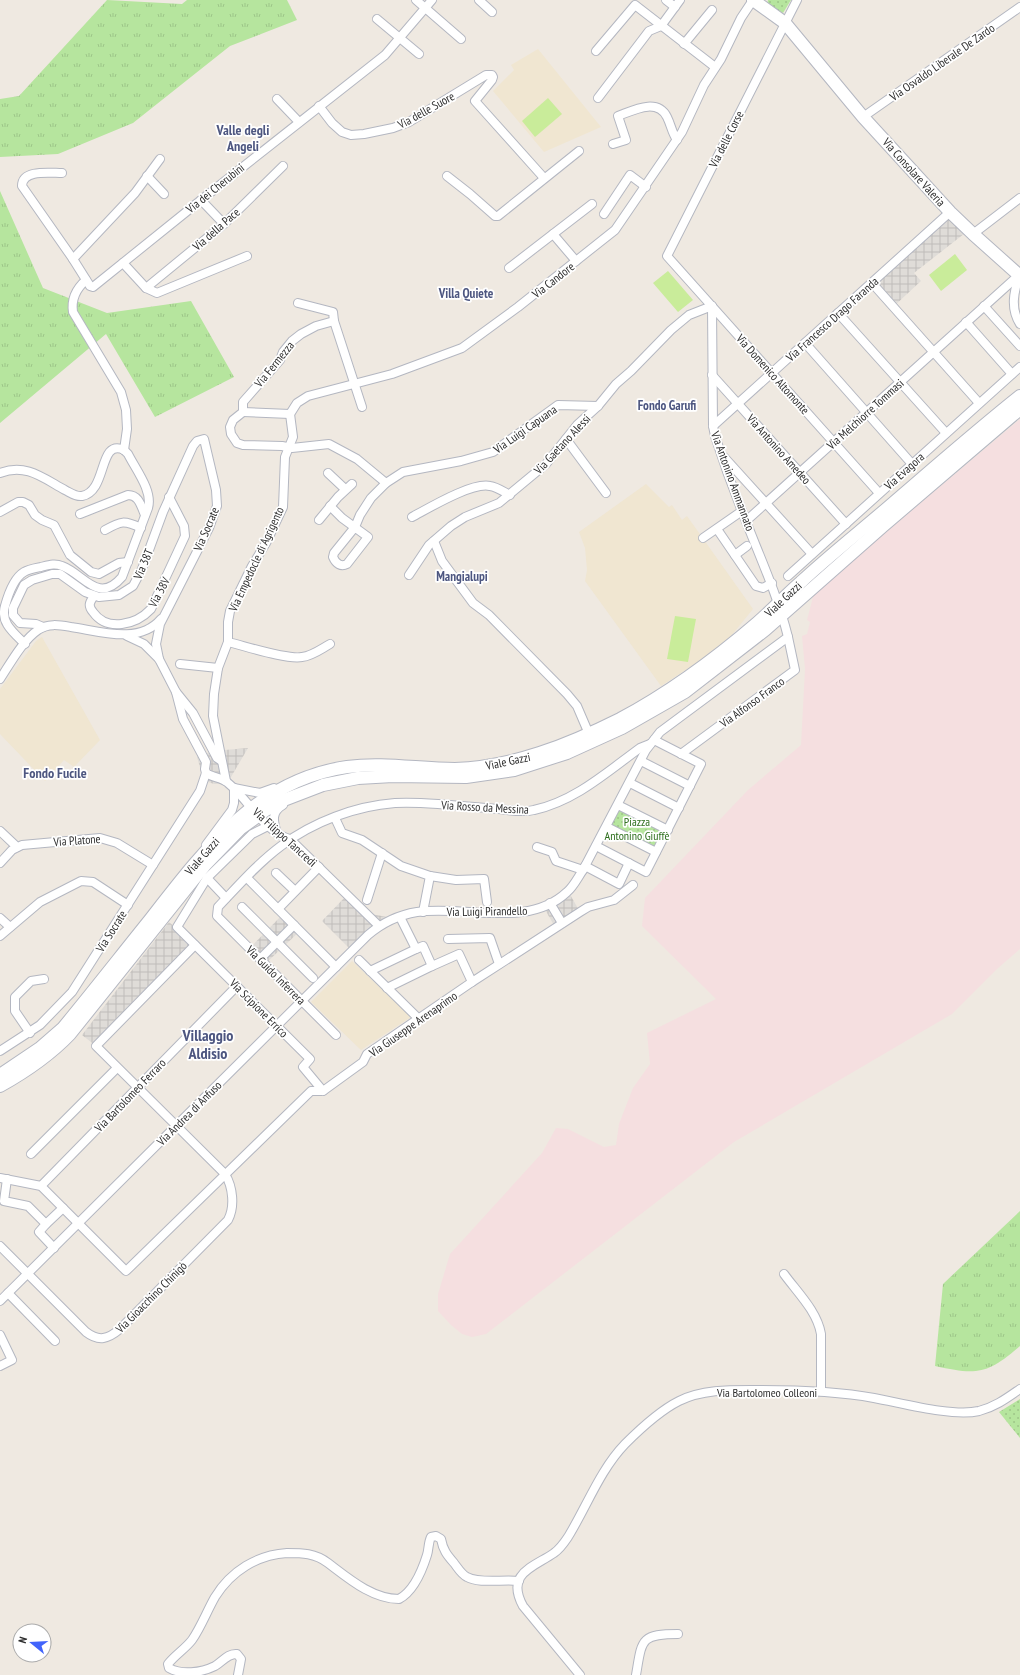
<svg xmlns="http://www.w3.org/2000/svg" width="1020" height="1675" font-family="'PT Sans Narrow',sans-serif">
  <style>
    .education { fill: #f0e6d1 }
    .medical { fill: #f5dfe0 }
    .grass { fill: url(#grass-tufts) }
    .park { fill: url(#park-dots) }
    .pitch { fill: #c9ec9a }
    .plaza { fill: url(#plaza-grid) }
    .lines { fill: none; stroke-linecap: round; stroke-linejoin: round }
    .minor-casing { stroke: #b4b7c1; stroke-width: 10 }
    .secondary-casing { stroke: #b4b7c1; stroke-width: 14 }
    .minor { stroke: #fff; stroke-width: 8 }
    .secondary { stroke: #fff; stroke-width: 12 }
    .labels { text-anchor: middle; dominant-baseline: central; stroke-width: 3.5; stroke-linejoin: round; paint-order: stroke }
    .street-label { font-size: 12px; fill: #2e2e2e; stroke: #fff }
    .park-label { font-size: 12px; fill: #2c6e1b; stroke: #fff }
    .neighbourhood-label { font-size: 13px; font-weight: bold; fill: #4d5680; stroke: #fff }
    .quarter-label { font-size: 14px; font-weight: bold; fill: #4d5680; stroke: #fff }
    .district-label { font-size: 16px; font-weight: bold; fill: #4d5680; stroke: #fff }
  </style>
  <defs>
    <pattern id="grass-tufts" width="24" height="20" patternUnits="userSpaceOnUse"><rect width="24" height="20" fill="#b6e59e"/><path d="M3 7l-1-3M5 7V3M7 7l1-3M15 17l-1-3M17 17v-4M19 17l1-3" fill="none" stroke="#9dc588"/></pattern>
    <pattern id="park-dots" width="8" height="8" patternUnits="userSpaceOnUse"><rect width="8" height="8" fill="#b6e59e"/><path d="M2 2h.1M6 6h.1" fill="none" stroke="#9dc588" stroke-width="1.8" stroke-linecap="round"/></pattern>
    <pattern id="plaza-grid" width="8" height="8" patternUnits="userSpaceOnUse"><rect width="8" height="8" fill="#dfdcd8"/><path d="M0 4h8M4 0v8" fill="none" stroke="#c0bdba"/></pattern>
  </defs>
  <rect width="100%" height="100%" fill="#efe9e1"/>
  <g class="education">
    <polygon points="538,49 601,127 544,152 493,91 514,70 511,65"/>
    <polygon points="646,484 669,507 672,505 682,520 687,516 753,609 731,636 704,658 661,686 585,581 587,570 585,548 579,532"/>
    <polygon points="42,637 100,740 74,767 64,760 45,781 0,734 0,689 36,641"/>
    <polygon points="352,961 411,1017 361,1050 311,1002"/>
  </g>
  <polygon class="medical" points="1020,419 1020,949 997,969 952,1014 734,1142 486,1334 472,1337 462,1334 451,1325 438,1311 438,1294 450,1254 542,1153 556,1128 568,1129 604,1147 616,1145 619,1124 624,1111 633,1088 650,1064 647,1033 716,999 642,926 645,898 748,790 801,745 805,669 802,636 807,634 810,622 807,620 814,593"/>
  <g class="grass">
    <polygon points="107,0 182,4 187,0 287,0 297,20 230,46 133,123 58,154 0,157 0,99 19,96"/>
    <polygon points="0,191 43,288 107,313 191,301 234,377 155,417 106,334 0,423"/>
    <path d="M1020,1211V1346C987,1375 976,1375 935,1366L943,1284Z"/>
  </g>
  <g class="park">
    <polygon points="768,0 791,0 783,13 767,4"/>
    <polygon points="618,805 668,830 656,852 607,827"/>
    <polygon points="1020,1399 1020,1438 999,1412"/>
  </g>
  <g class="pitch">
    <polygon points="548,98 562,114 535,137 522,121"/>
    <polygon points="955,254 967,270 941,291 929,275"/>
    <polygon points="668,271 693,300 678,312 653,283"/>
    <polygon points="675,616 696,619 688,662 667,659"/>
  </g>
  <g class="plaza">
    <polygon points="950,212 969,230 914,273 921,281 893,307 872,283"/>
    <polygon points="248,748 231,777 226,781 221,784 214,784 208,782 202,774 197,757 213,751"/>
    <polygon points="568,891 580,912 555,927 543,906"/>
    <polygon points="347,895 371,914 387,917 400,917 393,919 352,951 322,921"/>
    <polygon points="283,914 300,931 265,964 249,949"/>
    <polygon points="169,922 195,945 96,1046 82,1035"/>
  </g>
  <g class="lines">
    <g class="minor-casing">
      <g id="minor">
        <polyline points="416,0 461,39"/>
        <polyline points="479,0 492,12"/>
        <polyline points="666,0 675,7"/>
        <polyline points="797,0 667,256 879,493"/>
        <polyline points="377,19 419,54"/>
        <polyline points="684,44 712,10"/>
        <polyline points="596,51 635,5 715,67"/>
        <polyline points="598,98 649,31 661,26 680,0"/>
        <polyline points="277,99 299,122"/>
        <polyline points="319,106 332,123 342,132 351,135 364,134 393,128 409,122 486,75 492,75 493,77 492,80 475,101 544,178"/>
        <polyline points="863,117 1020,7"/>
        <path d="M613,144L626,140L618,116C632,111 657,97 667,117C671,125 672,133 677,140"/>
        <path d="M62,173C50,173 22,169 22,186L73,259L90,286L93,287L201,200L385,55L432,0"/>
        <polyline points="147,176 164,194"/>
        <polyline points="447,176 470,194 495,216 498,216 579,151"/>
        <polyline points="201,200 224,224"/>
        <polyline points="604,214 630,175 646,187"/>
        <polyline points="553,234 576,261"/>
        <polyline points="973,234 1020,198"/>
        <polyline points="73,259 135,193 160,159"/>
        <polyline points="123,263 146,288 157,293 247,256"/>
        <polyline points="509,268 592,204"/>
        <path d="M1019,276C1014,292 1010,308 1020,324"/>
        <path d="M86,280C77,288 71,299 73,312L121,392L126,410L127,429L124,450"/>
        <polyline points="872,283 979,403"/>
        <polyline points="146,288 224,224 283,166"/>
        <polyline points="298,303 333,312 334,321 362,407"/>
        <polyline points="984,306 1020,346"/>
        <polyline points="838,313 946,433"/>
        <polyline points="334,321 316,326 301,334 292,341 283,352 280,360 243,402 243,412 233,420 230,427 231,434 237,443 243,445 282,446 292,448 329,444 357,459 386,483"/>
        <polyline points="966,322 1012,374"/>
        <polyline points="805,343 912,464"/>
        <polyline points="712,375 846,524"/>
        <polyline points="243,412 290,414"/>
        <polyline points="290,414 297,403 308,396 392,374 462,348 518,307 615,230 682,132 704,85 721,59 741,18 753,0"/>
        <polyline points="713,426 950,212"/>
        <polyline points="566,439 606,493"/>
        <polyline points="724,457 812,554"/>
        <path d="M0,473C26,463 43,478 65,490C71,493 76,497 82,496C108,491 98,438 124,450"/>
        <polyline points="328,473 345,489"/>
        <path d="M330,506L342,518L368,537L347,564C341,567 336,564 333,557L334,553L355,527L360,515L371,498L386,483L403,472L461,461L493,452L558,405L598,406"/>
        <polyline points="0,512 18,502 23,502 29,505 35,515 42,520 54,525 70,555 91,572 99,574 119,563 128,562"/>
        <path d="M80,514L128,495C139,495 141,506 145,515"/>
        <path d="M412,517C429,508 472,482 490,486C497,487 504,492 510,495"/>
        <polyline points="319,520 338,497 352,484"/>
        <polyline points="746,521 1019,275"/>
        <polyline points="717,529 756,586 763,588 772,583"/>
        <path d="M105,530C121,521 124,520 141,528"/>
        <polyline points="703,538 742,511"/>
        <polyline points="434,541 442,561 473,603 489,615 567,694 577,706 589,734"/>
        <polyline points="735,555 747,546"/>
        <polyline points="409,575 429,545 451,526 465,517 499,503 546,464 577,425 598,406 616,384 631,371 671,330 689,315 712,306"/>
        <polyline points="788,576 1020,367"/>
        <path d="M94,596C89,603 88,606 93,612C107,632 136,625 151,609L185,536L184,526L169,497"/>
        <polyline points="43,627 36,624 20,623 13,615 13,608 24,585 32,580 52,574 60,574 85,592 99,597 119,595 133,586 142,569 163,512 193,446 197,441 204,439 216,490 217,506 209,528 160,624 156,644 159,659"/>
        <polyline points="127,636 144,644 159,659 176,692 193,713 217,758 220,760"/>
        <path d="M228,642C245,646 287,660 302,657C312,656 321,649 330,644"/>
        <path d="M25,644C14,633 0,623 5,606C8,595 14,578 24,572C29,569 36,568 41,567C49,565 55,563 62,566C84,574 98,605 122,577L148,508C153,491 136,470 128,454L124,450"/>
        <polyline points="180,664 218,668"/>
        <path d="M0,679C10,664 23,640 38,630C48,623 59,625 71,627C99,631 139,645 161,619"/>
        <polyline points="681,754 795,670 788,637"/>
        <polyline points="641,761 690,786"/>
        <path d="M206,773C213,778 222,777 228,783C249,800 264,832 290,839L379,926"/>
        <polyline points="226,781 213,716 214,694 218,668 228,642 228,622 230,611 252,566 266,543 283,507 285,457 293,437 290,414"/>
        <polyline points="630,783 679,808"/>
        <polyline points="234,788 260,793 274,788"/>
        <polyline points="618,805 668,830"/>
        <polyline points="335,818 342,833 362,840 401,866 430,876 456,880 484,879 487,902"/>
        <polyline points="268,826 252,834 207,878 177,927 310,1059 303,1067 323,1091"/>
        <polyline points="607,827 656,852"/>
        <polyline points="0,831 17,847"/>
        <path d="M277,833C273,821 271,812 283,805"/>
        <polyline points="206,845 232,810 234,803 234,788"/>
        <polyline points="596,846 646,872 701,764 654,740"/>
        <polyline points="537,847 552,852 556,861 583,870"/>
        <polyline points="0,863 12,850 22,845 100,838 117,843 153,865"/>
        <polyline points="585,866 619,884 629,863"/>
        <polyline points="276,873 295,891"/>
        <polyline points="207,878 226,898"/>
        <polyline points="247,878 336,967"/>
        <polyline points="367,900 382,853"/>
        <polyline points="550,903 562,923"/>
        <polyline points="242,907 313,978"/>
        <polyline points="278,909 319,867"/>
        <polyline points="423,912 430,876"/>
        <polyline points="400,917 416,949 423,946 432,966 459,954 472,982"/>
        <polyline points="0,918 10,927"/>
        <polyline points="0,936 40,902 81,881 93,882 128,905"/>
        <polyline points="448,939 490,938 499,964"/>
        <polyline points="260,959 294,925"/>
        <polyline points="359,960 419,1019"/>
        <polyline points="370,971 416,949"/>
        <polyline points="387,988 432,966"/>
        <polyline points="30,1033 15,1011 15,997 31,981 44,979"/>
        <path d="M336,1035L217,916L218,907C238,886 258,863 281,846C313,822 355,806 395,803C409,802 424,803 438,804C458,806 478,807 498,809C510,810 522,813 534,810C575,801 607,772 640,748L650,744"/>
        <polyline points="0,1051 40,1025 72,992 200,791 206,773 205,769 206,762 183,719 176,692"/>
        <polyline points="31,1154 117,1068"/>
        <polyline points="0,1178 41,1186 126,1271 311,1091 323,1091 363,1062 367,1054 472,982 580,912 588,907 614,900 633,885"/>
        <polyline points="7,1179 4,1201 28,1206 46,1224 39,1232 54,1248"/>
        <polyline points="41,1186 237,986"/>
        <polyline points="46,1224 63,1208"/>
        <path d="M0,1246L86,1332C99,1342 108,1339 120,1329L228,1220C235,1207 233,1187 225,1174L96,1046L195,945"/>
        <path d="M784,1274C797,1292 817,1311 821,1334V1391"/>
        <polyline points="8,1293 55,1341"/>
        <path d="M0,1301L368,935C382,923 398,915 417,912C465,905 528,929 567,892C574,886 578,877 583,870L646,750L660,732L788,637C777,593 758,553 742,511C732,486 723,461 715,436L713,426L712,306"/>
        <polyline points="0,1335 12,1360 0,1366"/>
        <path d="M238,1675L241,1659L237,1654C228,1653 222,1662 215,1666C201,1673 181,1675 169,1668L168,1664C175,1655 185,1649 192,1640C201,1627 207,1611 215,1597C231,1571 257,1555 287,1553C302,1553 315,1553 328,1563C348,1578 372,1599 399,1599C414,1591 422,1571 427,1555C429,1549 428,1543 431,1537L436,1536L441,1539C443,1550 447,1555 454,1563C458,1568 461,1574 467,1577C479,1584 504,1579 519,1581"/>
        <path d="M580,1675L523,1606C505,1573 534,1567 554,1553C560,1549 564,1543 568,1537C587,1506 600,1470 625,1444C641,1428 659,1411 679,1401C703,1389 732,1390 759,1390C797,1390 836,1391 874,1398C902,1403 952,1417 979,1411C995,1407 1007,1398 1020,1389"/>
        <path d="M636,1675C642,1640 640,1634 678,1634"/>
      </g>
    </g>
    <g class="secondary-casing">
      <g id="secondary">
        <polyline points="753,0 785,23 863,117 950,212 973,234 1020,276"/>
        <path d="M0,1075L40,1048L63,1028C92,993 120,957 149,921C202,853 255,780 347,767C383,762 419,769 455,769C513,767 568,745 620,719C669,693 714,660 757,623C772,610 786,595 801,582C830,555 862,530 892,504C934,468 976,431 1020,396"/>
        <path d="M0,1086C25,1072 50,1055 70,1034L206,864L240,829L266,810L284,800L323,785L358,778L393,776L466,777L514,770L567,753L622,728L685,692L765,630L883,526L1020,409"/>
      </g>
    </g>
    <use href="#minor" class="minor"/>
    <use href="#secondary" class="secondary"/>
  </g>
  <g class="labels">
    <g class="street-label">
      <text transform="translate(942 62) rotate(-35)">Via Osvaldo Liberale De Zardo</text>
      <text transform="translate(426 110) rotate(-29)">Via delle Suore</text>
      <text transform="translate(726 139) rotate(-63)">Via delle Corse</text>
      <text transform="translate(914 172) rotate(48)">Via Consolare Valeria</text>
      <text transform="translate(215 188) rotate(-39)">Via dei Cherubini</text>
      <text transform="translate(216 229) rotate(-41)">Via della Pace</text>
      <text transform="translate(553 280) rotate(-38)">Via Candore</text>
      <text transform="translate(832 319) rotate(-42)">Via Francesco Drago Faranda</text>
      <text transform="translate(274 364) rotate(-51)">Via Fermezza</text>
      <text transform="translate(773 374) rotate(48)">Via Domenico Altomonte</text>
      <text transform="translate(865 414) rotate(-42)">Via Melchiorre Tommasi</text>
      <text transform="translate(525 429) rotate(-35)">Via Luigi Capuana</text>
      <text transform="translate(562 444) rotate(-47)">Via Gaetano Alessi</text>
      <text transform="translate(779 449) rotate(48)">Via Antonino Amedeo</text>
      <text transform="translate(904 471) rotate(-42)">Via Evagora</text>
      <text transform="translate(733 481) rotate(70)">Via Antonino Ammannato</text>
      <text transform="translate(206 529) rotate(-67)">Via Socrate</text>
      <text transform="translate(256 559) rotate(-65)">Via Empedocle di Agrigento</text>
      <text transform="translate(143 564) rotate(-67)">Via 38T</text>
      <text transform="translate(159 592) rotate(-62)">Via 38V</text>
      <text transform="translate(783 599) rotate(-43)">Viale Gazzi</text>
      <text transform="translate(752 702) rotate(-36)">Via Alfonso Franco</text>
      <text transform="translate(508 761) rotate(-12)">Viale Gazzi</text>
      <text transform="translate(485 807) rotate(3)">Via Rosso da Messina</text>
      <text transform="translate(285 837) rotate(42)">Via Filippo Tancredi</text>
      <text transform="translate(77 840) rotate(-4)">Via Platone</text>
      <text transform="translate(202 856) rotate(-49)">Viale Gazzi</text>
      <text transform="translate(487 911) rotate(-1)">Via Luigi Pirandello</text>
      <text transform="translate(111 931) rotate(-58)">Via Socrate</text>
      <text transform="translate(276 975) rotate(45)">Via Guido Inferrera</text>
      <text transform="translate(259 1008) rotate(45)">Via Scipione Errico</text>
      <text transform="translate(413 1024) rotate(-35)">Via Giuseppe Arenaprimo</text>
      <text transform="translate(130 1095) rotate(-46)">Via Bartolomeo Ferraro</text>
      <text transform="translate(189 1113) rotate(-45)">Via Andrea di Anfuso</text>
      <text transform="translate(151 1297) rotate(-45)">Via Gioacchino Chinigò</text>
      <text x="767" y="1392">Via Bartolomeo Colleoni</text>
    </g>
    <g class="park-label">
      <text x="637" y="821">Piazza<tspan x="637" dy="14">Antonino Giuffè</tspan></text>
    </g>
    <g class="neighbourhood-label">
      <text x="466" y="293">Villa Quiete</text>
      <text x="667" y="405">Fondo Garufi</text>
      <text x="462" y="576">Mangialupi</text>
    </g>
    <g class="quarter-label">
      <text x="243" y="130">Valle degli<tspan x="243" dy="16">Angeli</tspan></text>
      <text x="55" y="773">Fondo Fucile</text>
    </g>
    <g class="district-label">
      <text x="208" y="1035">Villaggio<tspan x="208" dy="18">Aldisio</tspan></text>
    </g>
  </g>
  <g transform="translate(32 1643) rotate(288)"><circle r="19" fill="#ffffff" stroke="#ababab"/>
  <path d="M0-3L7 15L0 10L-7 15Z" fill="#4264fb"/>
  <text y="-6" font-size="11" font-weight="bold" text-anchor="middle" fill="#2e2e2e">N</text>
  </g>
</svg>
